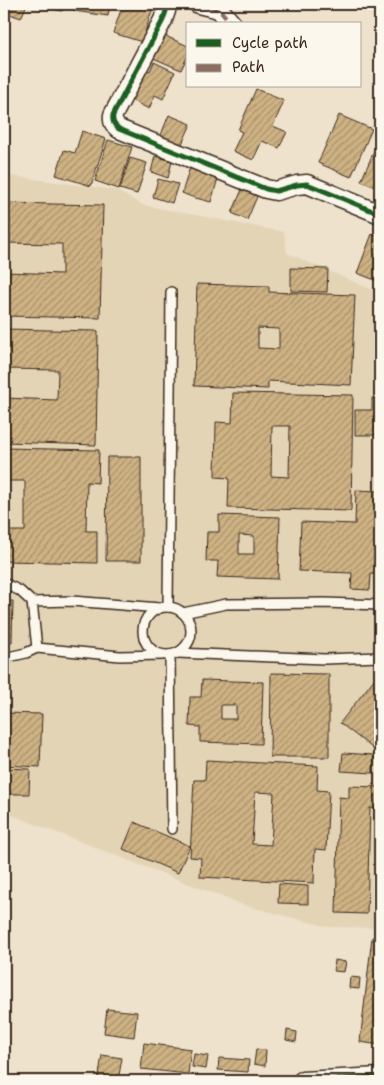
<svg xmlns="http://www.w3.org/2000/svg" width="384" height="1085" font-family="'Shantell Sans',sans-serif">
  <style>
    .built { fill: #e4d4b6 }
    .building { fill: url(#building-hatch); stroke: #3b2a1e; fill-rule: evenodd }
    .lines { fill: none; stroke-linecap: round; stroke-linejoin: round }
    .service-casing { stroke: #3b2a1e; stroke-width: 12 }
    .minor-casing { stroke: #3b2a1e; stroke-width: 21 }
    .service { stroke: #fbf7ec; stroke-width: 9 }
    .minor { stroke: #fbf7ec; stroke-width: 18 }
    .quiet { stroke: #8d6e63; stroke-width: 4; stroke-dasharray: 8 4; stroke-linecap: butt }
    .cycleway-casing { stroke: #fbf7ec; stroke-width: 8 }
    .cycleway { stroke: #1b5e20; stroke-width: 5 }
  </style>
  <defs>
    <pattern id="building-hatch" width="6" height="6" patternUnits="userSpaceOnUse" patternTransform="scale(1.25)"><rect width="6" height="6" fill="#ceb283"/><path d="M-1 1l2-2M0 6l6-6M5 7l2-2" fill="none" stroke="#a8916b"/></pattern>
  </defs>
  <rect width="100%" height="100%" fill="#eee2cc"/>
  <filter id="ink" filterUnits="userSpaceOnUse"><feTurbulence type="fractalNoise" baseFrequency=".02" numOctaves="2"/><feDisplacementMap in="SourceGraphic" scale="10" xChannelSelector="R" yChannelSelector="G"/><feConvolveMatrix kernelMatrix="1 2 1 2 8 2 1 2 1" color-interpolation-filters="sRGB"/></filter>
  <g filter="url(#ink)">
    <polygon class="built" points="4,175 115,190 143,205 284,232 287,253 380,293 380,928 329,927 246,906 4,812"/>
    <g class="building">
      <polygon points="7,4 27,4 21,18 4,12"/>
      <polygon points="49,4 64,4 62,11 48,8"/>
      <polygon points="75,4 110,4 108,16 74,11"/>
      <polygon points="123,4 142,4 153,7 142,42 113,33"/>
      <polygon points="161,34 188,46 188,55 181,70 151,57"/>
      <polygon points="154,62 175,72 163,99 155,95 149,109 131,100 145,69 150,71"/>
      <polygon points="256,89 284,101 273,126 287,132 279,148 262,141 253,160 233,151 242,132 238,130"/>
      <polygon points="169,115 191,124 181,146 160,137"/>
      <polygon points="339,115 372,129 351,177 318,163"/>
      <polygon points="82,131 106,139 91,186 56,175 64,150 75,153"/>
      <polygon points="380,137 380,189 361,181"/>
      <polygon points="108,140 132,147 119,189 95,181"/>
      <polygon points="155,156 172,161 168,178 151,172"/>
      <polygon points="130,158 147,163 137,194 120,189"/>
      <polygon points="190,167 219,175 211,202 192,197 182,193"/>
      <polygon points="158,179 178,184 172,203 153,197"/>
      <polygon points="244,185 259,192 247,220 232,213"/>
      <polygon points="4,203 103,205 100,318 4,316 4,272 62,274 62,244 4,243"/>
      <polygon points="372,234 380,237 380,282 357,273"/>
      <polygon points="291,268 328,269 327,292 291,291"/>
      <path d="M197,284L269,286V292L355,295L351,385L268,381V389L194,386ZM258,328L279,329V349L258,348Z"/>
      <polygon points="4,329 98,331 96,445 4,442 4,398 57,400 58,370 4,369"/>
      <path d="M233,393L353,395L351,511L228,508L229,478L215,477L216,422L232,423ZM272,426H290L289,477L271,476Z"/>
      <polygon points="372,398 380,399 380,429 376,435 355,435 355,410 372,410"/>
      <polygon points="4,448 99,450 98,483 87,482 86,531 97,531 97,563 4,561 4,531 25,531 25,481 4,481"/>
      <polygon points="107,457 141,457 141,561 106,561"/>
      <polygon points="356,490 380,491 380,574 371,574 370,590 351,589 352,573 299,571 301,522 355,524"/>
      <path d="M219,515L280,517L278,579L217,577L218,561H206L207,532H219ZM239,535L254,536V554H239Z"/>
      <polygon points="4,601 13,601 12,642 4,641"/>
      <polygon points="271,673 329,674 329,757 270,757"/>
      <polygon points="375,678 380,682 380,754 340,723"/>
      <path d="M202,680L263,682L261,744L200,742V727L189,726L190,697H201ZM221,705H236V719H221Z"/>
      <polygon points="4,713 42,714 40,767 4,765"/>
      <polygon points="343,753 374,755 373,773 341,771"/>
      <path d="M206,760L318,766L317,790L329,791L326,850L315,849L314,883L200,877L201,858L190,857L194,780H205ZM255,792L274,793L271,845L252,844Z"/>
      <polygon points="4,768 30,769 29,794 4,794"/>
      <polygon points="349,786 380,787 380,809 370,808 367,914 336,913 339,797 349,798"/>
      <polygon points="134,822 190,846 178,873 123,849"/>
      <polygon points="279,884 308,886 308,904 278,903"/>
      <polygon points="372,937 380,938 380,1045 360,1042"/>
      <polygon points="335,960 346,962 344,972 334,971"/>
      <polygon points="350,977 360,978 359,989 349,988"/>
      <polygon points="107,1009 137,1012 134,1037 104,1033"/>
      <polygon points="287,1030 297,1032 296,1042 286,1040"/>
      <polygon points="144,1043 191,1049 188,1074 141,1069"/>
      <polygon points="256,1049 266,1050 265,1066 254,1064"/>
      <polygon points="194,1054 208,1056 206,1069 192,1067"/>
      <polygon points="102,1055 122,1058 118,1081 98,1081"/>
      <polygon points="219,1058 249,1060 248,1072 218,1070"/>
    </g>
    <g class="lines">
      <g class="service-casing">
        <g id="service">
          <polyline points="4,583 20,591 32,602"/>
          <polyline points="168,607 171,292"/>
          <circle cx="167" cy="631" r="24"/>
          <polyline points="160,608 72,601 32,602 37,648 120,656 162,655"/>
          <polyline points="183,613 226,604 325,603 380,605"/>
          <polyline points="177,653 325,659 380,657"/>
          <polyline points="170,655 172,829"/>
          <polyline points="4,658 26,653 37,648"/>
        </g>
      </g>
      <g class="minor-casing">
        <g id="minor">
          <path d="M167,4L166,11L163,20L113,115C112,122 114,125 119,129L266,189L276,191L297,185L307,184L380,214"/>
          <polyline points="198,4 219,9 232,24"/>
          <polyline points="302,1081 380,1077"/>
        </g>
      </g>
      <use href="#service" class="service"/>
      <use href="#minor" class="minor"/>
      <polyline class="quiet" points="198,4 219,9 232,24"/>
      <g class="cycleway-casing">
        <g id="cycleway">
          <path d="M167,4L166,11L163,20L113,115C112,122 114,125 119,129L266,189L276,191L297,185L307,184L380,214"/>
          <polyline points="302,1081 380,1077"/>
        </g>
      </g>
      <use href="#cycleway" class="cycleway"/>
    </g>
  </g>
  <rect width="384" height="1085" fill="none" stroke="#fbf7ec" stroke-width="20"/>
  <rect x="10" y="10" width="364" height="1065" fill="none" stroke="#3b2a1e" stroke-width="2" filter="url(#ink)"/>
  <rect x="186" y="22" width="175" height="65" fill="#fbf7ec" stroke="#aea59a"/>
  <rect x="196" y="39" width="25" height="8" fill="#1b5e20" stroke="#aea59a"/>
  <text x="232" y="48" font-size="15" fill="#3b2a1e">Cycle path</text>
  <rect x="196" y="64" width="25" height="8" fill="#8d6e63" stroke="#aea59a"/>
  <text x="232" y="72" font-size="15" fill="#3b2a1e">Path</text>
</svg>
